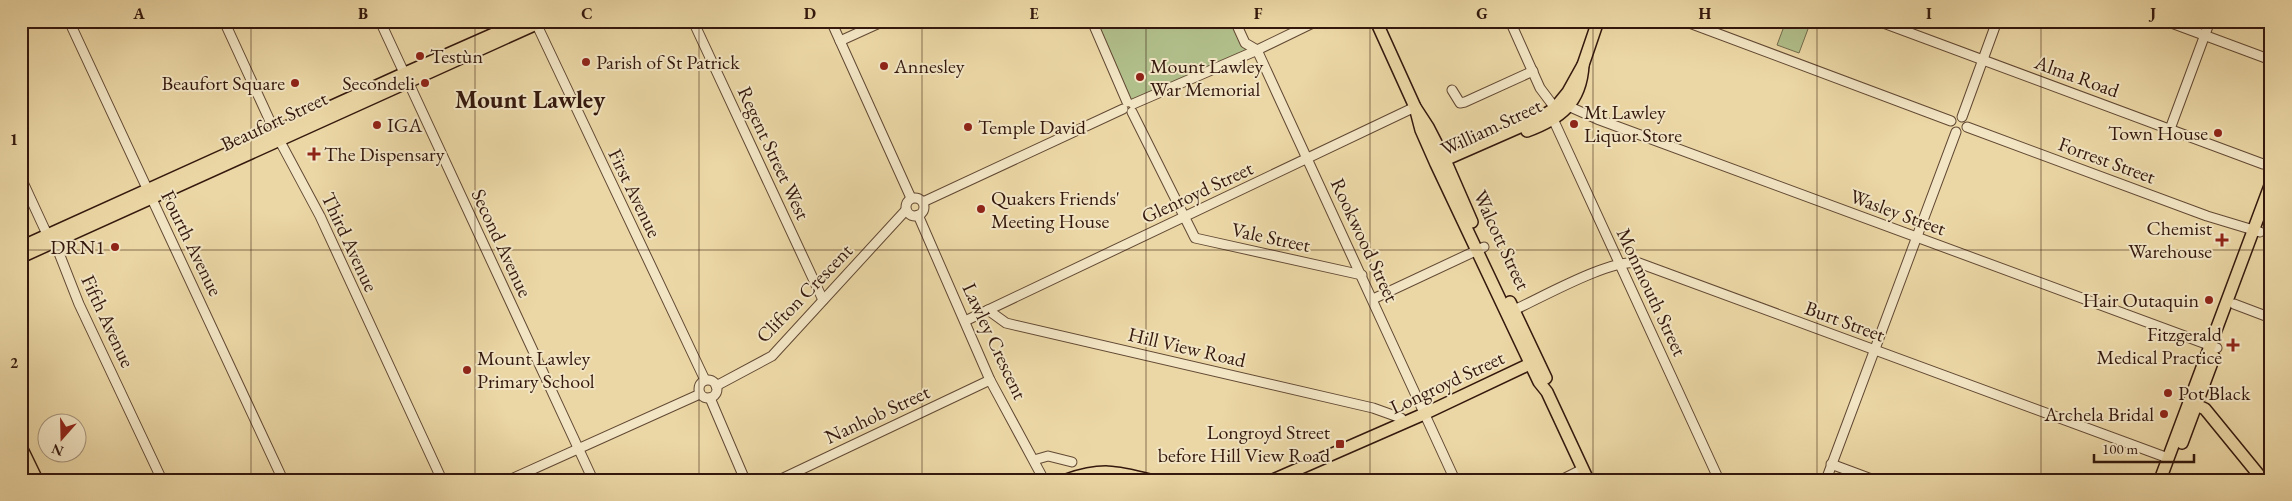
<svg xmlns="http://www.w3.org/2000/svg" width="2292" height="501" font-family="'EB Garamond',serif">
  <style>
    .green { fill: #b1bf8b; stroke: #726c4c }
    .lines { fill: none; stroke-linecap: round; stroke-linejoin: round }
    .minor-casing { stroke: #624833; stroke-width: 11 }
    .major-casing { stroke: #34180d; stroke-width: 14 }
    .minor { stroke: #f2e5c4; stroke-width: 9 }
    .major { stroke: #ebd7a5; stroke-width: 11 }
    .grid { fill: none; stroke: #34180d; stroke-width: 1; stroke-opacity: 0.55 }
    .poi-dot { fill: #8f2418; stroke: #f2e5c4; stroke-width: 2 }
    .labels { text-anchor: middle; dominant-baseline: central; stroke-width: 4; stroke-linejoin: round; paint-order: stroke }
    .poi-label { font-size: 20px; fill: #34180d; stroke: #f2e5c4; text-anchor: start }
    .street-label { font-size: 20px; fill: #34180d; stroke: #f2e5c4 }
    .district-label { font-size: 25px; font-weight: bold; fill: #34180d; stroke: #f2e5c4 }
    .neatline { fill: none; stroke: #34180d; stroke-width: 2 }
    .grid-label { font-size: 16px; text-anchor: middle; font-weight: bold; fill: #34180d }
  </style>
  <rect width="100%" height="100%" fill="#ebd7a5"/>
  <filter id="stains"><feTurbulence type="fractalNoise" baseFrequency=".004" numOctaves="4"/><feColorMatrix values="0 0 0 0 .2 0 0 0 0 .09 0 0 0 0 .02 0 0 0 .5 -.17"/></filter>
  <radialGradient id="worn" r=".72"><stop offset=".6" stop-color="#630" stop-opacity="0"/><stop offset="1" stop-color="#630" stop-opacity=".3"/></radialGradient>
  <g class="green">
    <polygon points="1094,21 1235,21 1253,52 1130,106"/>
    <polygon points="1786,21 1793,23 1794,21 1811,21 1799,53 1777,45"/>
  </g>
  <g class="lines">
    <g class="minor-casing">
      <g id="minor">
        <polyline points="69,21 283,480"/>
        <polyline points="224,21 275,132 320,216 442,480"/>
        <polyline points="380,21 593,480"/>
        <polyline points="535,21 705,380"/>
        <polyline points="693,21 823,300"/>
        <polyline points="831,21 911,198"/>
        <polyline points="1092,21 1127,102"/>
        <polyline points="1235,21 1245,43 1257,50 1455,480"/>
        <polyline points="1510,21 1540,88 1555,108"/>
        <polyline points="1684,21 1951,121"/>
        <polyline points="1878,21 2263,164"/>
        <polyline points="2166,21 2271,60"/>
        <polyline points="840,41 884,21"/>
        <polyline points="1452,90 1460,103 1465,102 1533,71"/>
        <polyline points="1133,104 1253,52 1317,21"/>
        <polyline points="1568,106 1597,119 2217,348"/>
        <polyline points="1132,112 1195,238 1362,275"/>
        <polyline points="1962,117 1997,21"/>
        <polyline points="1553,119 1719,480"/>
        <polyline points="1967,127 2207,216 2260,232"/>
        <polyline points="2170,129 2210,21"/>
        <polyline points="21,178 46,232 57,248 79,304 162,480"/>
        <circle cx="915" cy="207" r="9"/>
        <polyline points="923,202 1123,109"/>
        <polyline points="918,215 990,380 1044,480"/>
        <polyline points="1373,299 1484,247"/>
        <polyline points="2234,304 2271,318"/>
        <polyline points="988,310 1006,323 1373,408 1401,418"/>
        <path d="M1514,310C1543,297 1611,258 1639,263L2168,458"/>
        <polyline points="965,321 1415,107"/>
        <circle cx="708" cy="389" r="9"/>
        <polyline points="716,386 772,356 906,210"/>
        <polyline points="710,398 745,480"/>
        <polyline points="1034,460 1048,456 1072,462"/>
        <polyline points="1831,464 1874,480"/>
        <polyline points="509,480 700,394"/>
        <polyline points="779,480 990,380"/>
        <polyline points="1561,480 1583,469"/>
        <polyline points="1826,480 1956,132"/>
      </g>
    </g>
    <g class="major-casing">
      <g id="major">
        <polyline points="1376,21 1415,107 1428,127 1445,160 1472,222"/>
        <polyline points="1415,107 1421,130 1436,164 1539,382 1547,392 1588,480"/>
        <path d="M1527,131C1560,119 1581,103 1583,65"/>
        <polyline points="1440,162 1538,119 1555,108 1568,92 1583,65 1598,21"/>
        <polyline points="21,247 403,74 523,21"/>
        <polyline points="21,257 543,21"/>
        <polyline points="1510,302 1546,378"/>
        <polyline points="2190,402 2205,409 2263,480"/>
        <polyline points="2182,443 2214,357"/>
        <polyline points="21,447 37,480"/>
        <path d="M1066,480C1101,468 1115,471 1150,480"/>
        <polyline points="1273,480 1424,414 1536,361"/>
        <polyline points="2160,480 2271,183"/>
      </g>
    </g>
    <use href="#minor" class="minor"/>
    <use href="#major" class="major"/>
  </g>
  <path class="grid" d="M251,21V480M475,21V480M699,21V480M922,21V480M1146,21V480M1370,21V480M1593,21V480M1817,21V480M2041,21V480M21,250H2271"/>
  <g class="poi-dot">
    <circle cx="420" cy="56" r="5"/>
    <circle cx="586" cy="62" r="5"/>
    <circle cx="884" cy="66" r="5"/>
    <circle cx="1140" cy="77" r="5"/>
    <circle cx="295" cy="83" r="5"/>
    <circle cx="425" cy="83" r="5"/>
    <circle cx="1574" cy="124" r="5"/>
    <circle cx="377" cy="125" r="5"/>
    <circle cx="968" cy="127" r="5"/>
    <circle cx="2218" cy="133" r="5"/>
    <path d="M311.5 146.5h5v5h5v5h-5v5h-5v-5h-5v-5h5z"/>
    <circle cx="981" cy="209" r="5"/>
    <path d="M2219.5 232.5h5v5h5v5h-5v5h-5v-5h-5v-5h5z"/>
    <circle cx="115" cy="247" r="5"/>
    <circle cx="2209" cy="300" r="5"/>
    <path d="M2230.5 337.5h5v5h5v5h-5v5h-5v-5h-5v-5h5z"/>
    <circle cx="467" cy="370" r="5"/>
    <circle cx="2168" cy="393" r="5"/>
    <circle cx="2164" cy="414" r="5"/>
    <rect x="1335" y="439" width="10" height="10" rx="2.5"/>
  </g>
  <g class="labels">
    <g class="poi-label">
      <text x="430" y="56">Testùn</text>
      <text x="596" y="62">Parish of St Patrick</text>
      <text x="894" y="66">Annesley</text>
      <text x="1150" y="66">Mount Lawley<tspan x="1150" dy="23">War Memorial</tspan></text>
      <text x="285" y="83" text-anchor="end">Beaufort Square</text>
      <text x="415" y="83" text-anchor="end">Secondeli</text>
      <text x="1584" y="112">Mt Lawley<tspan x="1584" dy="23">Liquor Store</tspan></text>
      <text x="387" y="125">IGA</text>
      <text x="978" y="127">Temple David</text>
      <text x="2208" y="133" text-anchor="end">Town House</text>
      <text x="324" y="154">The Dispensary</text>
      <text x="991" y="198">Quakers Friends'<tspan x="991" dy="23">Meeting House</tspan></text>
      <text x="2212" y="228" text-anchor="end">Chemist<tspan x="2212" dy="23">Warehouse</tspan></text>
      <text x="105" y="247" text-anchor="end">DRN1</text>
      <text x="2199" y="300" text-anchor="end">Hair Outaquin</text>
      <text x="2222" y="334" text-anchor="end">Fitzgerald<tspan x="2222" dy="23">Medical Practice</tspan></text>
      <text x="477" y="358">Mount Lawley<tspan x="477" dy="23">Primary School</tspan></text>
      <text x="2178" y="393">Pot Black</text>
      <text x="2154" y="414" text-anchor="end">Archela Bridal</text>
      <text x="1330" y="432" text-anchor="end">Longroyd Street<tspan x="1330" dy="23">before Hill View Road</tspan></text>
    </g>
    <g class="street-label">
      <text transform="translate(2077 76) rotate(20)">Alma Road</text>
      <text transform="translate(274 121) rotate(-25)">Beaufort Street</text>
      <text transform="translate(1491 127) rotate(-25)">William Street</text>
      <text transform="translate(774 153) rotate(65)">Regent Street West</text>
      <text transform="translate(2107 160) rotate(20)">Forrest Street</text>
      <text transform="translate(1197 192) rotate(-25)">Glenroyd Street</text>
      <text transform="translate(635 193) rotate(64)">First Avenue</text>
      <text transform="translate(1898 212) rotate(20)">Wasley Street</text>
      <text transform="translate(1271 237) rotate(12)">Vale Street</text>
      <text transform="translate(1365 240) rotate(65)">Rookwood Street</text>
      <text transform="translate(1502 240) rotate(65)">Walcott Street</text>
      <text transform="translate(350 242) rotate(65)">Third Avenue</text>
      <text transform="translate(192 243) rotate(64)">Fourth Avenue</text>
      <text transform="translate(502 243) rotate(65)">Second Avenue</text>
      <text transform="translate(1652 292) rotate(65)">Monmouth Street</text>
      <text transform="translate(804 293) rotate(-46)">Clifton Crescent</text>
      <text transform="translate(108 321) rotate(65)">Fifth Avenue</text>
      <text transform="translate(1845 321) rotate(20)">Burt Street</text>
      <text transform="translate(995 341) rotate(65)">Lawley Crescent</text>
      <text transform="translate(1187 347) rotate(13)">Hill View Road</text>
      <text transform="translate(1447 382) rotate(-25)">Longroyd Street</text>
      <text transform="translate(877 414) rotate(-25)">Nanhob Street</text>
    </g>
    <g class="district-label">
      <text x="530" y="99">Mount Lawley</text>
    </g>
  </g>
  <rect width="2292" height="501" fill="none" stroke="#ebd7a5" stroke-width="55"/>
  <g transform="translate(62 438) rotate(200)"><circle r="24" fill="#f2e5c4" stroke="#a6937b"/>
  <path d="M0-4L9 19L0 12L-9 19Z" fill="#8f2418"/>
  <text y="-8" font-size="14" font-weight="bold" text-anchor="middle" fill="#34180d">N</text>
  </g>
  <path d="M2094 454v8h100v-8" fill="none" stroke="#34180d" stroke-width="2.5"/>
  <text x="2102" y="454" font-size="15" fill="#34180d" stroke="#f2e5c4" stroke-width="4" paint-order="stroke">100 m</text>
  <rect x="28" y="28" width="2236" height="446" class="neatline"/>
  <g class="grid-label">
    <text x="139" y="19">A</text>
    <text x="363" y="19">B</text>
    <text x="587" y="19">C</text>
    <text x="810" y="19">D</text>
    <text x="1034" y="19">E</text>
    <text x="1258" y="19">F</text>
    <text x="1482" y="19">G</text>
    <text x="1705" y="19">H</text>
    <text x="1929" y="19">I</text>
    <text x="2153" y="19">J</text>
    <text x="14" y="145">1</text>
    <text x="14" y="368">2</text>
  </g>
  <rect width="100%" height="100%" filter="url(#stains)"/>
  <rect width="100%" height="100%" fill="url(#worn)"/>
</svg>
